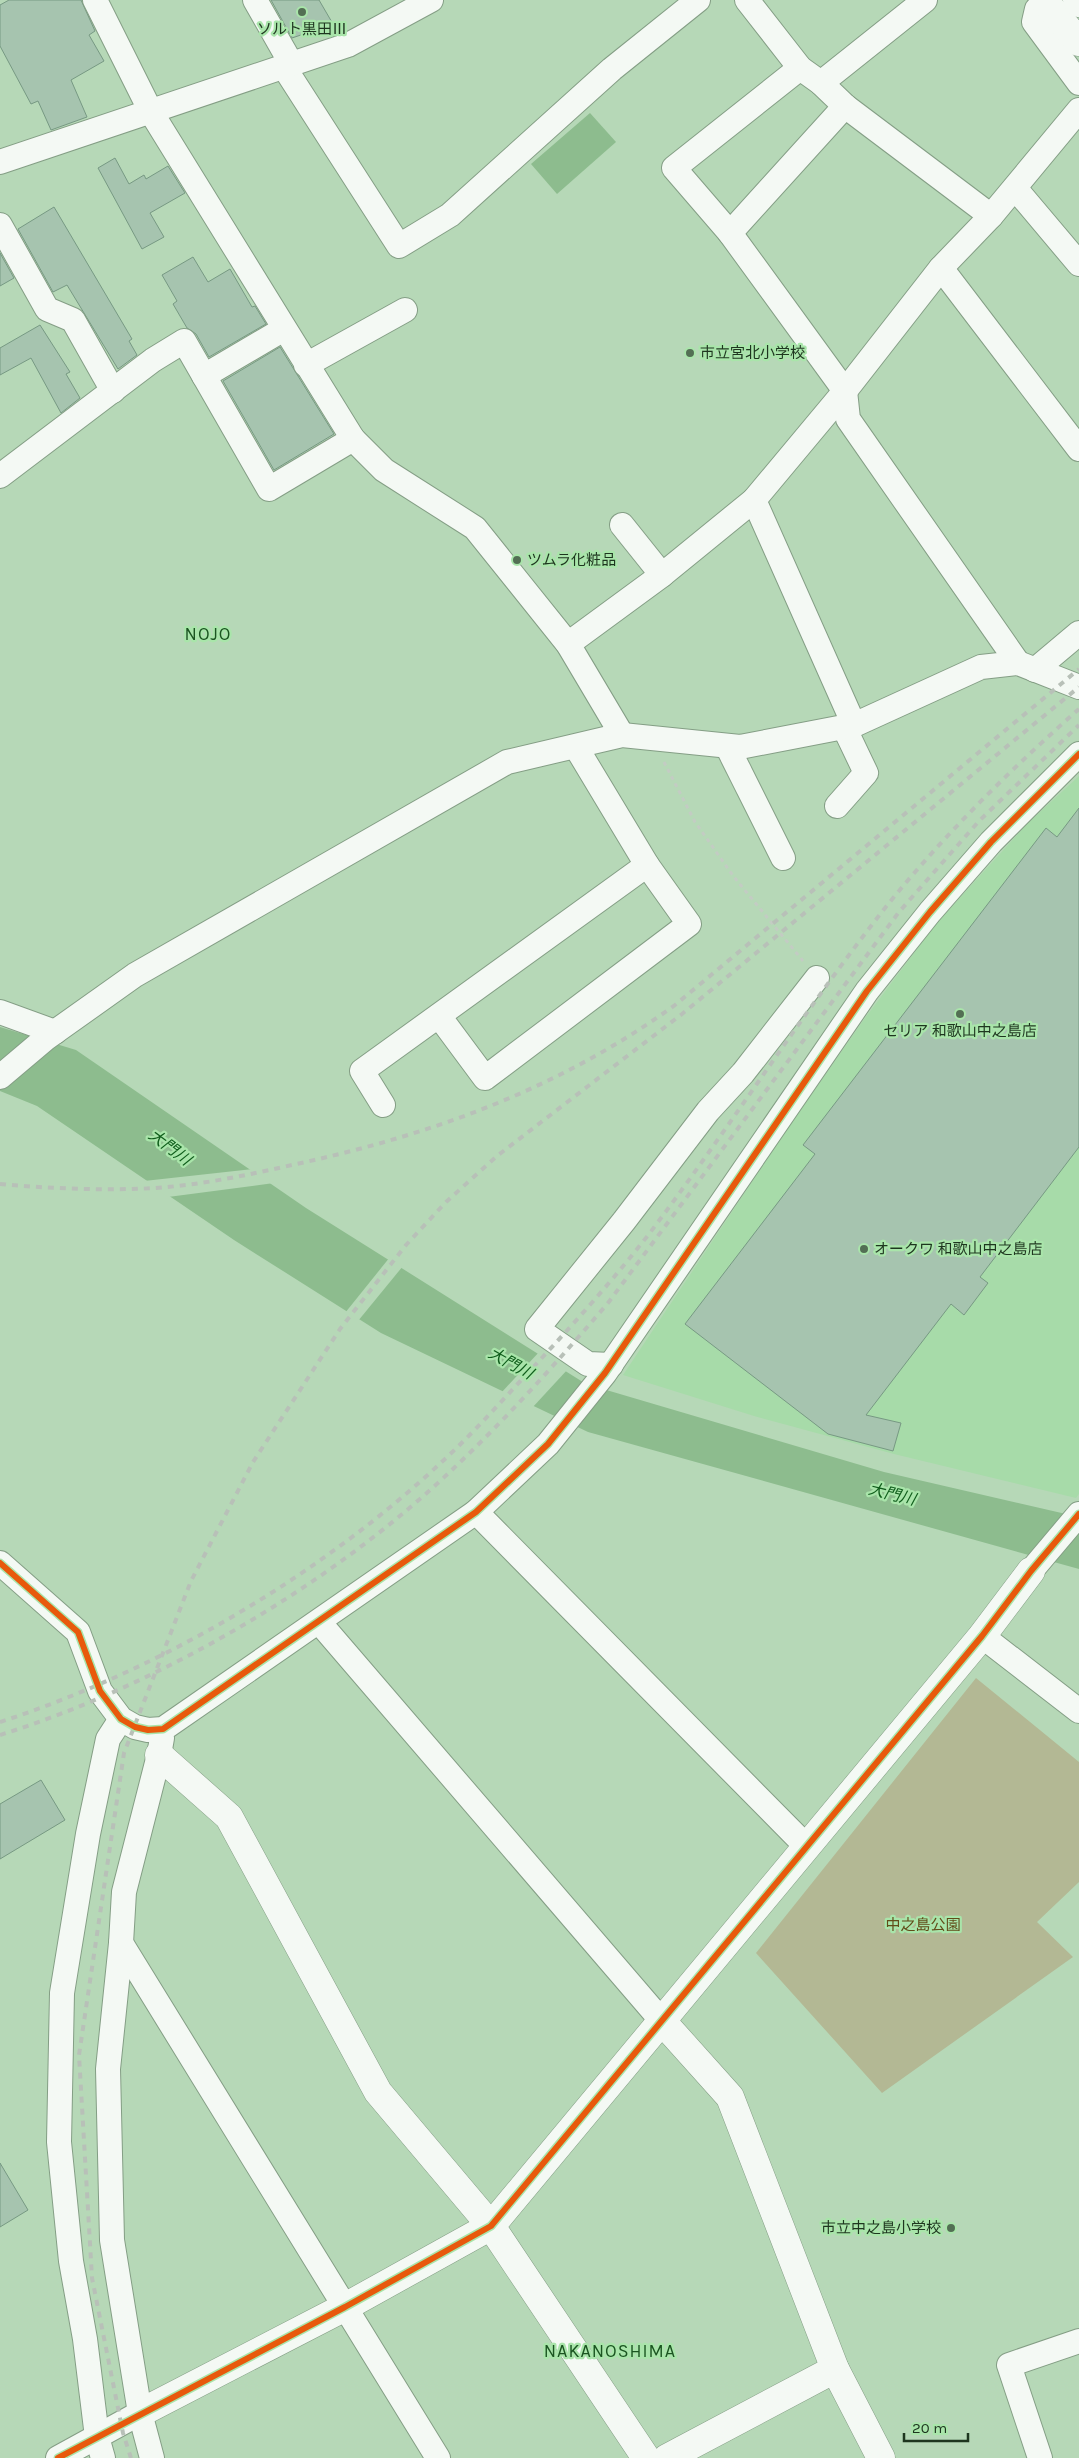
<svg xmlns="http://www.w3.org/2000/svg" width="1079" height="2458" font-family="Karla,'Noto Sans JP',sans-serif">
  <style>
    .built { fill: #a7dba9 }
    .green { fill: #b3b894 }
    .water { fill: #8dbc8e }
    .pier { fill: #b6d8b7 }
    .building { fill: #a6c4af; stroke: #779983 }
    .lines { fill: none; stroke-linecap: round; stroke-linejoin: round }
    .street-casing { stroke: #849e85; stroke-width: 26 }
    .secondary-casing { stroke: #849e85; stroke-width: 29 }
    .path { stroke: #c3ccc3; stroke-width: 3; stroke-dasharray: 4 4; stroke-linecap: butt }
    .street { stroke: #f4f9f4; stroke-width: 24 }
    .secondary { stroke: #f4f9f4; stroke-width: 28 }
    .rail { stroke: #b8c0b8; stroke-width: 4; stroke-dasharray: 6 6; stroke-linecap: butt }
    .cycleway-casing { stroke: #a9e5aa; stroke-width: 9 }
    .cycleway { stroke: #e8590c; stroke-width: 6 }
    .poi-dot { fill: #536f54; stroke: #a9e5aa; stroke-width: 2 }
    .labels { text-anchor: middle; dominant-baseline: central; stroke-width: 4.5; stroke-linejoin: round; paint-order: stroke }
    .poi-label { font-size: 15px; fill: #1e361f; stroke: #a9e5aa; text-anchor: start }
    .park-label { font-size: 15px; fill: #624c19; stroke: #a9e5aa }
    .water-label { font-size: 16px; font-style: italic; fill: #105e1c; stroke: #a9e5aa }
    .quarter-label { font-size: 18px; letter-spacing: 1px; fill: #1b5521; stroke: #a9e5aa }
  </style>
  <rect width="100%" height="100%" fill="#b6d8b7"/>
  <polygon class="built" points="1079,776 1079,1494 1076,1498 894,1454 754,1416 623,1375 784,1134 865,1018 936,924 1027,824"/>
  <polygon class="green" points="976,1678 1079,1762 1079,1882 1037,1922 1073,1957 882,2093 756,1953"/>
  <g class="water">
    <polygon points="590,113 616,142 557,194 531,164"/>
    <polygon points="0,1027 76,1050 306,1208 586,1384 884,1472 1079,1517 1079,1569 588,1432 381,1333 234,1240 37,1106 0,1091"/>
  </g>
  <g class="pier">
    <polygon points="253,1169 274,1183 168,1197 144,1181"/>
    <polygon points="390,1257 403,1266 358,1321 345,1313"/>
    <polygon points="540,1351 568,1369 532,1408 501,1393"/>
  </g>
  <g class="building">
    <polygon points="9,0 81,0 95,31 89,35 104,61 71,80 87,117 51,130 38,101 31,104 0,46 0,5"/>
    <polygon points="271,0 319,0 333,24 292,38"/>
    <polygon points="115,158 129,184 144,175 146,179 168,166 185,193 150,213 164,237 142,249 98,168"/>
    <polygon points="54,207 132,339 129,341 137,355 118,369 67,285 53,292 18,229"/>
    <polygon points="0,253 14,278 0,286"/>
    <polygon points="193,257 208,282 230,269 252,307 255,306 266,324 209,357 196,334 187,328 173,304 177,301 162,275"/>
    <polygon points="40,325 70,372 66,374 80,398 61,413 31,358 0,375 0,348"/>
    <polygon points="280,347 334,434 274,470 223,381"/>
    <polygon points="1079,808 1079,1147 980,1277 988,1283 964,1315 951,1304 866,1415 901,1423 893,1451 828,1434 685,1324 815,1154 803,1145 1046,828 1057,837"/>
    <polygon points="41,1780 65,1820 0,1859 0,1804"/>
    <polygon points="0,2163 28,2210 0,2227"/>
  </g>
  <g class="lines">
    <g class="street-casing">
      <g id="street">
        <polyline points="95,0 151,112 353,439 384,470 475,528 568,644 622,735"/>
        <polyline points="255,0 292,65"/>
        <polyline points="747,0 800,68 821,83 845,106 991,216"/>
        <polyline points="1050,0 1037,9 1034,22 1079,83"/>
        <polyline points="284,67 399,246 450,215 612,69 698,0"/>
        <polyline points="800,68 674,168 730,233 845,391 848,419 1018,663"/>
        <polyline points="821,83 925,0"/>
        <polyline points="0,162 348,45 431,0"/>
        <polyline points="1015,188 1079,264"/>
        <polyline points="0,225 47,309 73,320 113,391"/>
        <polyline points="730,233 845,106"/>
        <polyline points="941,268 1079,449"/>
        <polyline points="306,365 405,310"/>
        <polyline points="204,376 284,329"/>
        <polyline points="0,476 153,360 184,341 269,489 353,439"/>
        <polyline points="754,500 854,725"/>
        <polyline points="622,525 662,575"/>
        <polyline points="568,644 662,575 754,500 845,391 941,268 991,216 1079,110"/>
        <polyline points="1035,670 1079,633"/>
        <polyline points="727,746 783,858"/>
        <polyline points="837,806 866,773 844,727"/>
        <polyline points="0,1012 55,1032"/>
        <polyline points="439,1016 485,1078 689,924 647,865"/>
        <polyline points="0,1077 45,1039 135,975 507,762 622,735 740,747 854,725 981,667 1018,663 1079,687"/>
        <polyline points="383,1105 362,1071 647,865 576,747"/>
        <polyline points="611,1365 588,1364 537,1329 624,1221 708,1111 743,1073 817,978"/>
        <polyline points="476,1512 806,1846"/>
        <polyline points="0,1563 78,1632 100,1691 121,1719 135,1727 148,1730 163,1729 476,1512 548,1444 605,1373 867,991 930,912 991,842 1079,754"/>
        <polyline points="1031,1571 1079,1514"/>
        <polyline points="319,1622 661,2020"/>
        <polyline points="982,1636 1079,1711"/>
        <polyline points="121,1943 438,2458"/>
        <polyline points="58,2458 140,2413"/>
        <polyline points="103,2458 97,2437 85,2339 71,2261 59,2142 62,1993 88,1834 108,1739 121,1719"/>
        <polyline points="152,2458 140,2413 112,2240 108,2069 121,1943 124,1892 159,1755 162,1738"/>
        <polyline points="1040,2458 1009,2365 1079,2341"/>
      </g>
    </g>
    <g class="secondary-casing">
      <g id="secondary">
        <polyline points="1044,0 1079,42"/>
        <polyline points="1077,0 1079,3"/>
        <polyline points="159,1755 229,1817 378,2092 491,2226 646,2458"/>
        <polyline points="661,2020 730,2097 835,2369 881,2458"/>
        <polyline points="140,2413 345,2307 491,2226 982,1636 1031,1571"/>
        <polyline points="667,2458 835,2369"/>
      </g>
    </g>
    <polyline class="path" points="664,762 695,822 734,877 803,961"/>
    <use href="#street" class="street"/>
    <use href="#secondary" class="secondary"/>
    <g class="rail">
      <path d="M0,1184C44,1188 88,1190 132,1189C186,1188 239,1177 292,1165C431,1135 559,1089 675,1005L1079,669"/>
      <path d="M0,1722C160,1670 323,1574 446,1458C474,1432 499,1404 525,1376C568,1330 610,1284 649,1234C731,1126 804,1010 889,903C946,833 1011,769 1079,709"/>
      <path d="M0,1735C160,1685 334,1583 455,1467C509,1416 559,1360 608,1303L899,912L979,821L1079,725"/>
      <polyline points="131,2458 123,2433 92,2278 79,2055 124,1753 191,1581 253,1462 340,1329 406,1245 446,1202 497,1156 682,1014 1079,687"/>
    </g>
    <g class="cycleway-casing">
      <g id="cycleway">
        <polyline points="0,1563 78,1632 100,1691 121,1719 135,1727 148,1730 163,1729 476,1512 548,1444 605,1373 867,991 930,912 991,842 1079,754"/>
        <polyline points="58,2458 345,2307 491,2226 982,1636 1031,1571 1079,1514"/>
      </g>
    </g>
    <use href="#cycleway" class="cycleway"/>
  </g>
  <g class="poi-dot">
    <circle cx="302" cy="12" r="5"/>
    <circle cx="690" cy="353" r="5"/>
    <circle cx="517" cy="560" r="5"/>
    <circle cx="960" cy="1014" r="5"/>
    <circle cx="864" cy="1249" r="5"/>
    <circle cx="951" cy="2228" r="5"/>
  </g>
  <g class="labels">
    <g class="poi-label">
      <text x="302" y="29" text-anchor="middle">ソルト黒田Ⅲ</text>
      <text x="700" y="353">市立宮北小学校</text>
      <text x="527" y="560">ツムラ化粧品</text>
      <text x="960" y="1031" text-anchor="middle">セリア 和歌山中之島店</text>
      <text x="874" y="1249">オークワ 和歌山中之島店</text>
      <text x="941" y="2228" text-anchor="end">市立中之島小学校</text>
    </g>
    <g class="park-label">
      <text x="923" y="1925">中之島公園</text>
    </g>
    <g class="water-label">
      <text transform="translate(170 1147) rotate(37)">大門川</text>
      <text transform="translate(511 1363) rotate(29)">大門川</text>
      <text transform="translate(892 1494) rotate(14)">大門川</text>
    </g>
    <g class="quarter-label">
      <text x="208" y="634">NOJO</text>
      <text x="610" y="2351">NAKANOSHIMA</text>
    </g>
  </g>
  <path d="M904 2433v8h64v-8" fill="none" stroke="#1e361f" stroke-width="2.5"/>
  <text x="912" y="2433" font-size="15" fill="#1e361f" stroke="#a9e5aa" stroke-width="4" paint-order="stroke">20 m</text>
</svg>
